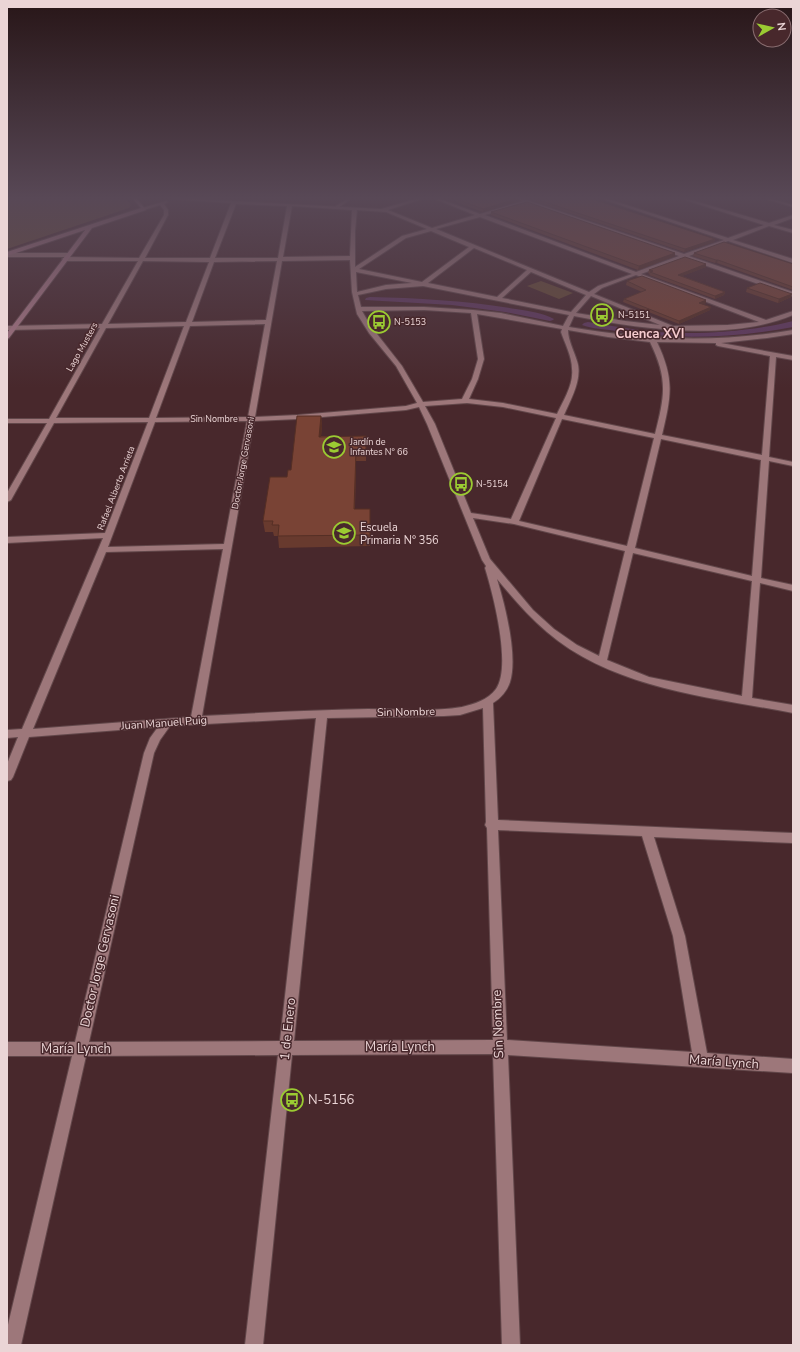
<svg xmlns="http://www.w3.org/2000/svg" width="800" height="1352" font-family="'Nunito Sans',sans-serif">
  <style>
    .green { fill: #664a34 }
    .water { fill: #60395f }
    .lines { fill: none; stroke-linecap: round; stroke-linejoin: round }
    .lane-casing { stroke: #62474a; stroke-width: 2 }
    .street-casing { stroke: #62474a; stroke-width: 2 }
    .secondary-casing { stroke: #62474a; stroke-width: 2 }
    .lane { fill: #9d777a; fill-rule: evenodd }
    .street { fill: #9d777a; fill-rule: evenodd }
    .secondary { fill: #ab7987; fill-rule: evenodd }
    .wall { fill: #683a2e }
    .shaded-wall { fill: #552f25 }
    .building { fill: #794335; stroke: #552f25 }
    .labels { text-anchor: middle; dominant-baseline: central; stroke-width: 3; stroke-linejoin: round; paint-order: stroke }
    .far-poi-label { font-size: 9px; fill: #ebd5d6; stroke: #48282c; text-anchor: start }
    .far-street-label { font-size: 9px; fill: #ebd5d6; stroke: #48282c }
    .poi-label { font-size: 11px; fill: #ebd5d6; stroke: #48282c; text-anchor: start }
    .street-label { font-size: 11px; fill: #ebd5d6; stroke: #48282c }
    .far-district-label { font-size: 13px; font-weight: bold; fill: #f6cbcf; stroke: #48282c }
    .near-street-label { font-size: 13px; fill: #ebd5d6; stroke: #48282c }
    .near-poi-label { font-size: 13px; fill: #ebd5d6; stroke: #48282c; text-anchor: start }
  </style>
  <rect width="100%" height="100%" fill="#48282c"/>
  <g class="green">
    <polygon points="7,199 126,199 131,205 129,208 7,249"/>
    <polygon points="541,281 573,293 559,299 527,286"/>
  </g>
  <g class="water">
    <path d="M370,297C419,298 468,301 516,309C528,311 544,313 554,319L553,320L550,321L505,312L452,305L365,300L366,298Z"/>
    <path d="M793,321V327C734,338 675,340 616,331C605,329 592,329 582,325L584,323L588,322C612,326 635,330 658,332C699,335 754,331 793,321Z"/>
  </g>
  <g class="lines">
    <g class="lane-casing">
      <polygon id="lane" points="347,199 351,199 338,208 336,208 336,206"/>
    </g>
    <g class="street-casing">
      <g id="street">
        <path d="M172,199H196L381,209L416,199H422L388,210L432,228L475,215L435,199H440L480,214L523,201L518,199H524L684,254L724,240L602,199H608L728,238L764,225L682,199H688L769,223L793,215V218L774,225L793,230V233L769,226L733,240L793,259V263L728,241L689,256L793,292V296L684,258L641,274L766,320L793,311V315C728,342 641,329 574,316L569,327C644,340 717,343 793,330V334L767,338L721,343L793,356V360L776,357L769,457L793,462V466L769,461L761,578L793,585V591L760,583L752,698L793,705V713C711,697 613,689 547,632C528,616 513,598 497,579C505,605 518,656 510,682C507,691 501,698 493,703L498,820L793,833V843L654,837L685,936L707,1053L793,1059V1073L508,1055L520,1345H502L493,1054L292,1055L263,1345H245L278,1055L86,1056L21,1345H7V1329L72,1056H7V1042H75L144,753L150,738L158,727L29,737L13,777L11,780L7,781V764L18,737L7,738V730L22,729L103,538L7,543V537L105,533L148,422L54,423L11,500L7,502V493L47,423H7V419H49L100,328L7,330V326L102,324L138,261H65L62,259L65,257L139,258L164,215V210L160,205L144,210L142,208L166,201L168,202L164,204L168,210V215L145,258H210L231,203ZM527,203L679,256L636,272L485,215ZM236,204L287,206L278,258H215ZM292,206L352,210L350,256L283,257ZM357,210L386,212L427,229L402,236L355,267V231ZM480,217L632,274L598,286L589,292L436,229ZM431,231L469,247L422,282L359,269L406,238ZM474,248L527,270L497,297L428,283ZM350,260L352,292L357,314L369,333L396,366L417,403L406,406L298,415L255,417L282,261ZM143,261L209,262L186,322L108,324ZM277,261L266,320L192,322L214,262ZM356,272L412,283L386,285L357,292ZM531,272L586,295L571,312L502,298ZM636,275L759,322L728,325L673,326L594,294L602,288ZM423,286L569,315L563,326L501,313L473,310L424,307H361L358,295L386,289ZM591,296L660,325L625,321L576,313ZM424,310L471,313L478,359L472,379L462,399L423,402L402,366L370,325L362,311ZM477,314L562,329L561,332C565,344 572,356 572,369C574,384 563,401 557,414L503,403L469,399L478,379L484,359ZM265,324L248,417L156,418L190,326ZM184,326L149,418H56L106,328ZM568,330L608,337L650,342C668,379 665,395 655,434L564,415C571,399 583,378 577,361C574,351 568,340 568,330ZM657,342L716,343V345L718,346L770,356L762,455L662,435C671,396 675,380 657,342ZM467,403L503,407L556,418L511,519L471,513L435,424L425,406ZM419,407L427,424L482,560L486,566L485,568C493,594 512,666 496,689C488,700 474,704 462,707C432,712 399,709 368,709C313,710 257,713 202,716L254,421L298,419L406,410ZM562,419L654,438L627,546L519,521ZM247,421L224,544L108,547L155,422ZM661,439L761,460L752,576L635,548ZM473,518L514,524L625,551L599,656L577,645L554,629L533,610L490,559ZM223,549L191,717L33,729L106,552ZM633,553L752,581L742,696L649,677L607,660ZM483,708L486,822L485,825L487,828L493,1040L294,1041L327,718L444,716L460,715ZM316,718L280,1041L89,1042L154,753L160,740L170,726ZM498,830L642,836L673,936L692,1052L507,1040Z"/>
        <polygon points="766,199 772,199 793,205 793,207"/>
        <polygon points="7,253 68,253 71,255 68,257 7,257"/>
      </g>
    </g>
    <g class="secondary-casing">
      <polygon id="secondary" points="133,199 137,199 146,210 92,228 9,338 7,339 7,333 85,230 7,256 7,252 141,208"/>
    </g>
    <use href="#lane" class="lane"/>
    <use href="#street" class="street"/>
    <use href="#secondary" class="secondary"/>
  </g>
  <g class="wall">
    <polygon points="456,199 519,199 518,201 483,212 456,202"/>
    <polygon points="528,199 592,199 715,239 714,242 684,252"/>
    <polygon points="491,212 675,253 675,256 638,270 491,215"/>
    <polygon points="694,253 793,264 793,290 717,263 715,263 693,256"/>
    <polygon points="706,267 682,276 725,292 724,295 715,299 649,275 650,274 648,273 649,270"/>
    <polygon points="627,281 706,303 703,304 710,310 679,324 623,302 624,299 642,292 626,285"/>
    <polygon points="747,288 791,297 778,303 746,292"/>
    <polygon points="321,416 322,426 321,436 366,436 366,461 356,461 355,509 370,509 370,546 279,548 278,536 274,536 273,532 265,532 263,521"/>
  </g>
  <g class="shaded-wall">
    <polygon points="516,199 519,199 518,201 483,212 483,209"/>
    <polygon points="715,239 714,242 684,252 685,249"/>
    <polygon points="675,253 675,256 638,270 639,266"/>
    <polygon points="716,260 718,260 717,263 715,263"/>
    <polygon points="706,264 706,267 677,278 678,275"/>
    <polygon points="725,292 724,295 715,299 715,296"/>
    <polygon points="792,294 791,297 778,303 779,299"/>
    <polygon points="706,300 706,303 699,306 699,303"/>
    <polygon points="711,307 710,310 679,324 679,321"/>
    <polygon points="321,416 322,426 320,447 319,437"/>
    <polygon points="356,451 356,461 354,520 354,509"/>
  </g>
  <g class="building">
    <polygon points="456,199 516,199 483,209"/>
    <polygon points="536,199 592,199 715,239 685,249"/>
    <polygon points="527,202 675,253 639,266 491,212"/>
    <polygon points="724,242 793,264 793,287 718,260 716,260 694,253"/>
    <polygon points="685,257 706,264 678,275 725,292 715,296 650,272 653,271 649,270"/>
    <polygon points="642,276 706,300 699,303 711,307 679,321 624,299 646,290 627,281"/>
    <polygon points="760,283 792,294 779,299 747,288"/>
    <polygon points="297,416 321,416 319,437 366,436 366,450 356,451 354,509 370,509 370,535 278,536 279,525 272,525 273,521 263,521 270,477 287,477 288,470 291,470"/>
  </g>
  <linearGradient id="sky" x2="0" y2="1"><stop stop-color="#281618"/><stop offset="0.51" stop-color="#584856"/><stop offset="1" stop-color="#584856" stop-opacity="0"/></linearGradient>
  <rect width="800" height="388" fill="url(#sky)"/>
  <defs>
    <g id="bus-ring" transform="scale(1.15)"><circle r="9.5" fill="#48282c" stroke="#9bcb32" stroke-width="1.5"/><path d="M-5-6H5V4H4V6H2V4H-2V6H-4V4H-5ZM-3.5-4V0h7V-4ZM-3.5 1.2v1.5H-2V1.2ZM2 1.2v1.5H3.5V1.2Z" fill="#9bcb32"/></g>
    <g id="school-ring" transform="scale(1.15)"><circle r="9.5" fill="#48282c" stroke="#9bcb32" stroke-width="1.5"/><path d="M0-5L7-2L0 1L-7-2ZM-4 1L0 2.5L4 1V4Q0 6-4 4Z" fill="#9bcb32"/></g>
  </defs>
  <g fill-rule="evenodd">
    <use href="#bus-ring" x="602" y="315"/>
    <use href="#bus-ring" x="379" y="322"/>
    <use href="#school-ring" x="334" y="447"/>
    <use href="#bus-ring" x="461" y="484"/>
    <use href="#school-ring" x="344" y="533"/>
    <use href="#bus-ring" x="292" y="1100"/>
  </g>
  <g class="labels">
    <g class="far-poi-label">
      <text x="618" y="315">N-5151</text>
      <text x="394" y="322">N-5153</text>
      <text x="350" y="442">Jardín de<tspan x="350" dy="10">Infantes N° 66</tspan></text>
      <text x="476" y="484">N-5154</text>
    </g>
    <g class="far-street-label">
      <text transform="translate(82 347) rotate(-61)">Lago Musters</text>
      <text x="214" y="419">Sin Nombre</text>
      <text transform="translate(243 463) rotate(-80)">Doctor Jorge Gervasoni</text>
      <text transform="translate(116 488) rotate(-69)">Rafael Alberto Arrieta</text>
    </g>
    <g class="poi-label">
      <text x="360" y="527">Escuela<tspan x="360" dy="13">Primaria N° 356</tspan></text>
    </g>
    <g class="street-label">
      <text transform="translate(406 712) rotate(-1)">Sin Nombre</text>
      <text transform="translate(164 723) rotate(-4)">Juan Manuel Puig</text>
    </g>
    <g class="far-district-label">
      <text x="650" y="334">Cuenca XVI</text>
    </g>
    <g class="near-street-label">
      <text transform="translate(100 961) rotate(-77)">Doctor Jorge Gervasoni</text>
      <text transform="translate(498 1024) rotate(-92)">Sin Nombre</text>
      <text transform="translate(288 1029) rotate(-84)">1 de Enero</text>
      <text x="400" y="1047">María Lynch</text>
      <text x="76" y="1049">María Lynch</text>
      <text transform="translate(724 1062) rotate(4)">María Lynch</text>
    </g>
    <g class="near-poi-label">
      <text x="308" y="1100">N-5156</text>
    </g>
  </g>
  <rect width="800" height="1352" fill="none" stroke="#ebd5d6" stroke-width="16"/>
  <g transform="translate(772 28) rotate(82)"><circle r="19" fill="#48282c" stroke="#896d70"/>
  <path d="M0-3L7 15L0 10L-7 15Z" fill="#9bcb32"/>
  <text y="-6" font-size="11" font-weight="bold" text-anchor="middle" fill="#ebd5d6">N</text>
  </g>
</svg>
